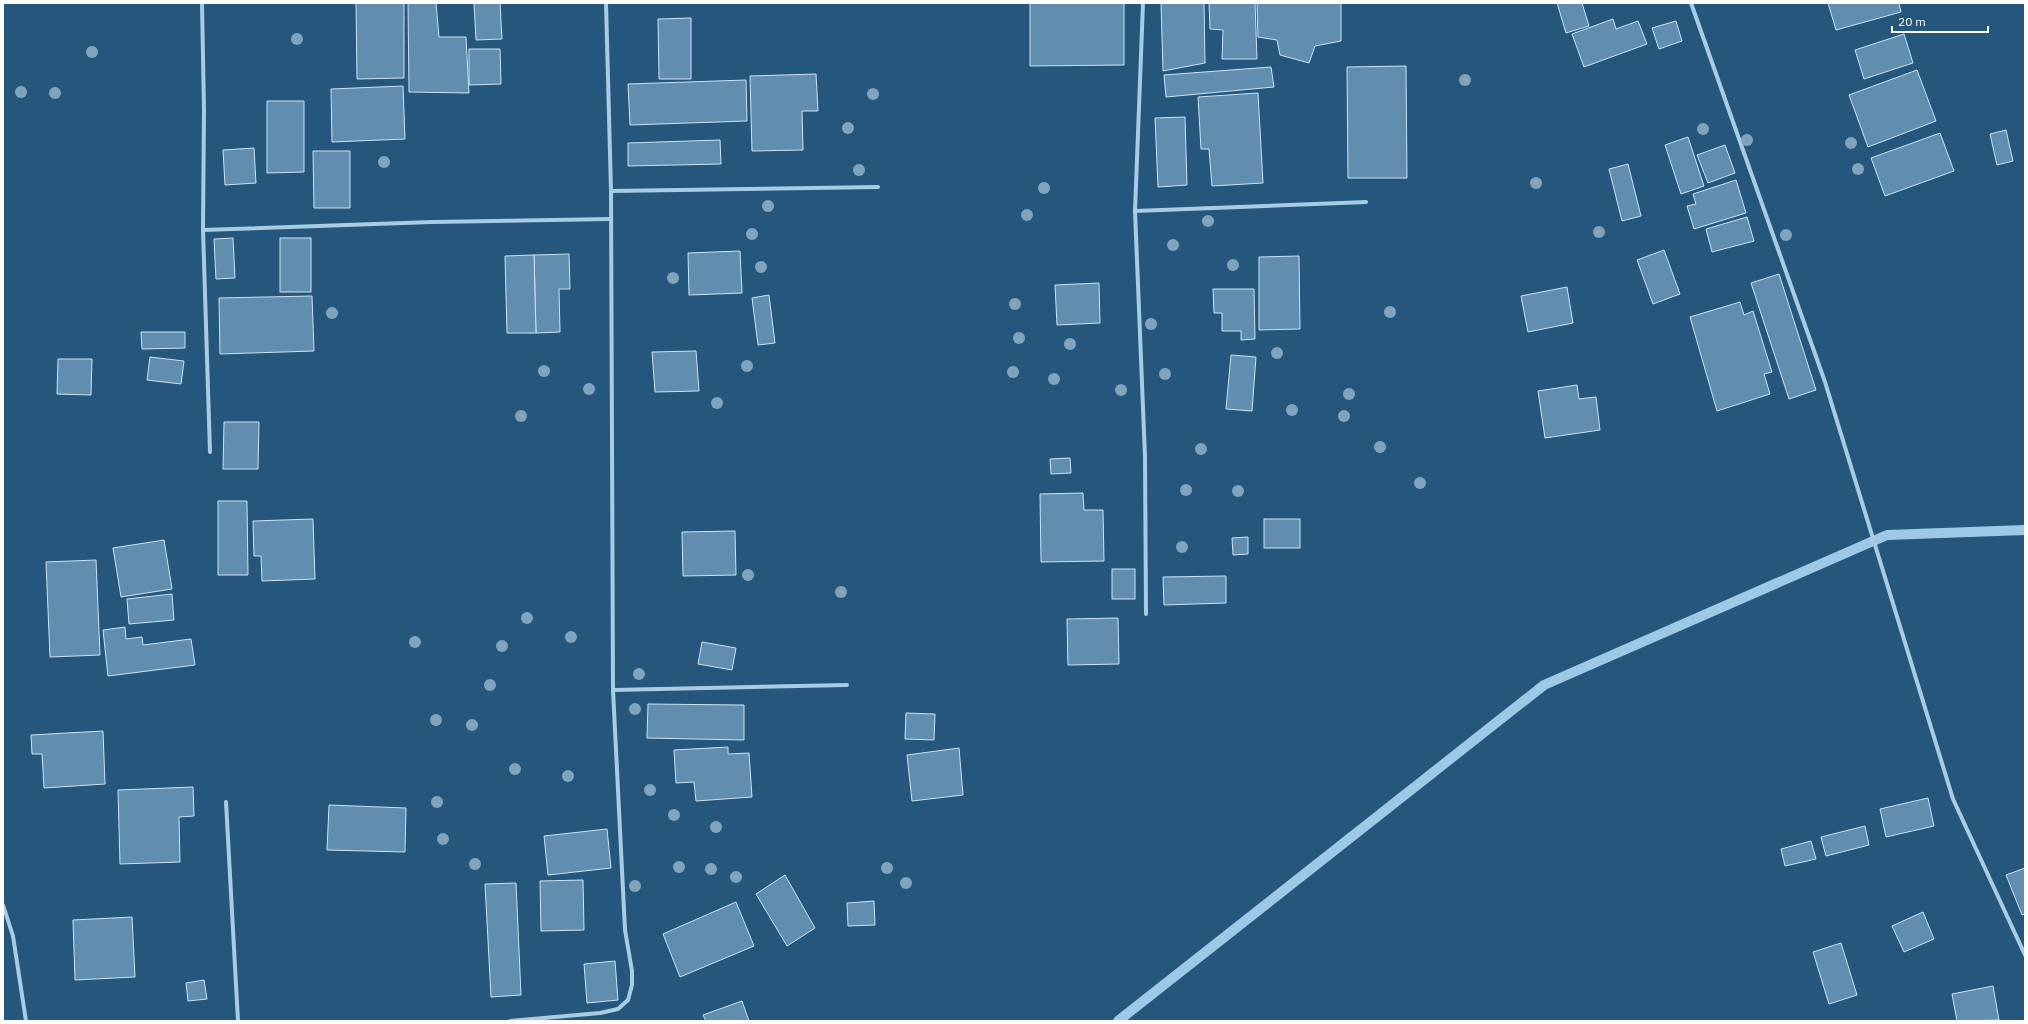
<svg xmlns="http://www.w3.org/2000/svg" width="2028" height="1024" font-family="'IBM Plex Sans',sans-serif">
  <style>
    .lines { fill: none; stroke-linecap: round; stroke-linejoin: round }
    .stream { stroke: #9dc8e6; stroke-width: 10 }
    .building { fill: #618eaf; stroke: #cce3f4 }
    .street { stroke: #a9cce5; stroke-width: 4 }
    .tree { fill: #81a4be }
  </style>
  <rect width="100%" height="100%" fill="#25567c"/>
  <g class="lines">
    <polyline class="stream" points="1118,1021 1544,685 1887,535 2025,530"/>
  </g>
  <g class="building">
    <polygon points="356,3 404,3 404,78 357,79"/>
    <polygon points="408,3 436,3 439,37 466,37 469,93 409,92"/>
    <polygon points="474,3 500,3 502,39 476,40"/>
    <polygon points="1030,3 1124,3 1124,65 1030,66"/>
    <polygon points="1161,3 1204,3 1205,63 1163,71"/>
    <polygon points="1209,3 1255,3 1257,59 1222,59 1223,30 1210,29"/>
    <polygon points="1257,3 1341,3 1341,41 1315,46 1309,63 1280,55 1277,40 1258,37"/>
    <polygon points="1557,3 1582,3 1589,26 1566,33"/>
    <polygon points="1828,3 1899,3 1901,12 1836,30"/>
    <polygon points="691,18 691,79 659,79 658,19"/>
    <polygon points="1613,19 1616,29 1638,21 1647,44 1584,67 1572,34"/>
    <polygon points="1676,21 1682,41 1659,49 1652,28"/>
    <polygon points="1904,34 1913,63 1864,79 1855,50"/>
    <polygon points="469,49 500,49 501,84 469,85"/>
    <polygon points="1406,66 1407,178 1348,178 1347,67"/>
    <polygon points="1271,67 1274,87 1166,97 1164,75"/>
    <polygon points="1917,70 1936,121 1868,147 1849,95"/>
    <polygon points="816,74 818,111 802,111 803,150 752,151 750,76"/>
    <polygon points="746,80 747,121 630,125 628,84"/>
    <polygon points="403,86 405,139 332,142 331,89"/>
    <polygon points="1258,93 1263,183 1212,186 1209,149 1201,149 1198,97"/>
    <polygon points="267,101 304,101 304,172 267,173"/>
    <polygon points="1185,117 1187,185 1158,187 1155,118"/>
    <polygon points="2006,130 2013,161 1997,165 1990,134"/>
    <polygon points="1940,133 1954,171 1885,196 1871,158"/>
    <polygon points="1688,137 1704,186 1681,194 1665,145"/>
    <polygon points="720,140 721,164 628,166 628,143"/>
    <polygon points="1725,145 1735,173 1708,183 1697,155"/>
    <polygon points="254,148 256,183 225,185 223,150"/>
    <polygon points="313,151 350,151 350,208 314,208"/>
    <polygon points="1628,164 1641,216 1622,221 1609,169"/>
    <polygon points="1736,180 1746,213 1694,229 1687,206 1696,204 1693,194"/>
    <polygon points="1747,217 1754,241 1712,252 1706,229"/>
    <polygon points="233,238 235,278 216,279 214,239"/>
    <rect x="280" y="238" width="31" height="54"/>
    <polygon points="1664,250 1680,294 1653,304 1637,260"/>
    <polygon points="740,251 742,293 689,295 688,253"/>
    <polygon points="569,254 570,289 559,289 560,332 536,333 534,255"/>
    <polygon points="534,255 536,333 507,333 505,256"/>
    <polygon points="1299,256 1300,329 1259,330 1259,257"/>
    <polygon points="1779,274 1816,390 1789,399 1751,283"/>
    <polygon points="1099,283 1100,323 1057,325 1055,285"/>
    <polygon points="1567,287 1573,323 1528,332 1521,296"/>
    <polygon points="1213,289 1254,289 1255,339 1241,340 1241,331 1222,331 1222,313 1214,313"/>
    <polygon points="769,295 775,343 758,345 752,298"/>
    <polygon points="312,296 314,351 220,354 219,298"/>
    <polygon points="1740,302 1744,315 1753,311 1772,372 1764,374 1770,394 1717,411 1690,317"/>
    <polygon points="141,332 185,332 185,348 142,349"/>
    <polygon points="696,351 699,391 655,392 652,352"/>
    <polygon points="1231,355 1256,357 1252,411 1226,409"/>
    <polygon points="150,357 184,361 181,384 147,380"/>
    <polygon points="58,359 92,359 91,395 57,394"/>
    <polygon points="1577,385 1579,399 1596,397 1600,430 1545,438 1538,391"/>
    <polygon points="224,422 259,422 258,469 223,469"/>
    <polygon points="1070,458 1071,473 1051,474 1050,459"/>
    <polygon points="1083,493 1084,510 1103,510 1104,561 1041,562 1040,494"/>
    <polygon points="218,501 247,501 248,575 218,575"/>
    <polygon points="313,519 315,579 262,581 261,556 254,556 253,521"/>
    <rect x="1264" y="519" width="36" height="29"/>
    <polygon points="735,531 736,575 683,576 682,532"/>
    <polygon points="1248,537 1248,554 1233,555 1232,538"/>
    <polygon points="164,540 172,589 121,597 113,548"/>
    <polygon points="96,560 100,655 50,657 46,562"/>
    <rect x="1112" y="569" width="23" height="30"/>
    <polygon points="1226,576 1226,603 1164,605 1163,577"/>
    <polygon points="172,594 174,620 129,624 127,599"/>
    <polygon points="1118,618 1119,664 1068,665 1067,619"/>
    <polygon points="125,627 126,639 142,637 143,645 191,639 195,665 108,676 103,630"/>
    <polygon points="702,642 736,648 732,670 698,664"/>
    <polygon points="648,704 744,705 744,740 647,738"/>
    <polygon points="906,713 935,714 934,740 905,739"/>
    <polygon points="103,731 105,784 44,788 42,754 32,754 31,735"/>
    <polygon points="728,747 728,754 749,753 752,797 696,801 694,782 676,783 674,750"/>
    <polygon points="959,748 963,795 912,801 907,755"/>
    <polygon points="193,787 194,816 179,817 180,862 120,864 118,790"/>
    <polygon points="1928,798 1934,826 1886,837 1880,809"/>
    <polygon points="329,805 406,808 405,852 327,850"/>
    <polygon points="1865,826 1869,845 1826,856 1821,837"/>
    <polygon points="607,829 611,868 548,875 544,836"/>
    <polygon points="1811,841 1816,859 1785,866 1781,849"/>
    <polygon points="2025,868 2025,914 2022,915 2006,875"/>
    <polygon points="785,875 815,928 787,946 756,894"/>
    <polygon points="583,880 584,930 541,931 540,881"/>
    <polygon points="516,883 521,995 491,997 485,884"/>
    <polygon points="874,901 875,925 848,926 847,903"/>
    <polygon points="736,902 754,946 680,977 663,934"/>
    <polygon points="1923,912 1934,939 1904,952 1892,926"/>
    <polygon points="132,917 135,977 75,980 73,920"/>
    <polygon points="1841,943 1857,995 1829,1004 1813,952"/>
    <polygon points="615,961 618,1000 587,1003 584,964"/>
    <polygon points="204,980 207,999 188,1001 186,983"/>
    <polygon points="1993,986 1999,1020 1957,1021 1952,994"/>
    <polygon points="742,1001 749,1021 706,1021 703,1015"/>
  </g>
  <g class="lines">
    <g class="street">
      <polyline points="202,3 204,110 203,230 210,452"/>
      <polyline points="1143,3 1135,211 1145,457 1146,614"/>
      <polyline points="1691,3 1825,382 1953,799 2025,955"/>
      <polyline points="611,191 878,187"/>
      <polyline points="1135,211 1366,202"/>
      <polyline points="203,230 432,222 611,219"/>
      <polyline points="613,690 847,685"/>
      <polyline points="226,802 238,1021"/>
      <polyline points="3,905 13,936 26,1021"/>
      <polyline points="510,1021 600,1013 618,1009 628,1000 632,985 632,971 625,930 613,690 611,191 606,3"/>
    </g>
  </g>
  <g class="tree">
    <circle cx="297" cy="39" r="6"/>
    <circle cx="92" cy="52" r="6"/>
    <circle cx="1465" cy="80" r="6"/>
    <circle cx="21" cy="92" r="6"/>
    <circle cx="55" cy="93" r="6"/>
    <circle cx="873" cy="94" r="6"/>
    <circle cx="848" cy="128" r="6"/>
    <circle cx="1703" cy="129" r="6"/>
    <circle cx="1747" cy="140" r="6"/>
    <circle cx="1851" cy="143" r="6"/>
    <circle cx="384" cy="162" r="6"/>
    <circle cx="1858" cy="169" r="6"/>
    <circle cx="859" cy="170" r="6"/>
    <circle cx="1536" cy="183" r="6"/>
    <circle cx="1044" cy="188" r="6"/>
    <circle cx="768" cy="206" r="6"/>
    <circle cx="1027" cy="215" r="6"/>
    <circle cx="1208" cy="221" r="6"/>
    <circle cx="1599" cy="232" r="6"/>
    <circle cx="752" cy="234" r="6"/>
    <circle cx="1786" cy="235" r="6"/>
    <circle cx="1173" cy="245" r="6"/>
    <circle cx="1233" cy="265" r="6"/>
    <circle cx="761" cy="267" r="6"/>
    <circle cx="673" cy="278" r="6"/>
    <circle cx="1015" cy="304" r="6"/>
    <circle cx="1390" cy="312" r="6"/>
    <circle cx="332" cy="313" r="6"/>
    <circle cx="1151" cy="324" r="6"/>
    <circle cx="1019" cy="338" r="6"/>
    <circle cx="1070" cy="344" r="6"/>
    <circle cx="1277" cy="353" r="6"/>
    <circle cx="747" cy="366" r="6"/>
    <circle cx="544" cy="371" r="6"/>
    <circle cx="1013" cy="372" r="6"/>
    <circle cx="1165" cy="374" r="6"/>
    <circle cx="1054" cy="379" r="6"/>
    <circle cx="589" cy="389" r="6"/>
    <circle cx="1121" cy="390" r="6"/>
    <circle cx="1349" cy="394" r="6"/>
    <circle cx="717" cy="403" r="6"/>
    <circle cx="1292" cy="410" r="6"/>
    <circle cx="521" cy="416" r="6"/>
    <circle cx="1344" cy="416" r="6"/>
    <circle cx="1380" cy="447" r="6"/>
    <circle cx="1201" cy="449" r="6"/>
    <circle cx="1420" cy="483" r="6"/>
    <circle cx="1186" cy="490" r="6"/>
    <circle cx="1238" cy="491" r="6"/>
    <circle cx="1182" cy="547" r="6"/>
    <circle cx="748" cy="575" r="6"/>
    <circle cx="841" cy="592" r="6"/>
    <circle cx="527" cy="618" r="6"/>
    <circle cx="571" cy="637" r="6"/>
    <circle cx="415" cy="642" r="6"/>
    <circle cx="502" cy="646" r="6"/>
    <circle cx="639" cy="674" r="6"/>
    <circle cx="490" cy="685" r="6"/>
    <circle cx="635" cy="709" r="6"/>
    <circle cx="436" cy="720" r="6"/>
    <circle cx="472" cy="725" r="6"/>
    <circle cx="515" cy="769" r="6"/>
    <circle cx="568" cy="776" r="6"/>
    <circle cx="650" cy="790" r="6"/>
    <circle cx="437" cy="802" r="6"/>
    <circle cx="674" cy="815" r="6"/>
    <circle cx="716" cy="827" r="6"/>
    <circle cx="443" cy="839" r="6"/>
    <circle cx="475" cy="864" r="6"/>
    <circle cx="679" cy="867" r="6"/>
    <circle cx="887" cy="868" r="6"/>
    <circle cx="711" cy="869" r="6"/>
    <circle cx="736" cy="877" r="6"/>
    <circle cx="906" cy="883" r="6"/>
    <circle cx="635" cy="886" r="6"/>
  </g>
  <rect width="2028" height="1024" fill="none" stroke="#ffffff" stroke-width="8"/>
  <path d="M1892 26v6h96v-6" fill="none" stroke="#ffffff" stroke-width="2"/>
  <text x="1898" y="26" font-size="12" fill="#ffffff" stroke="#25567c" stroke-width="3" paint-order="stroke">20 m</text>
</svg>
